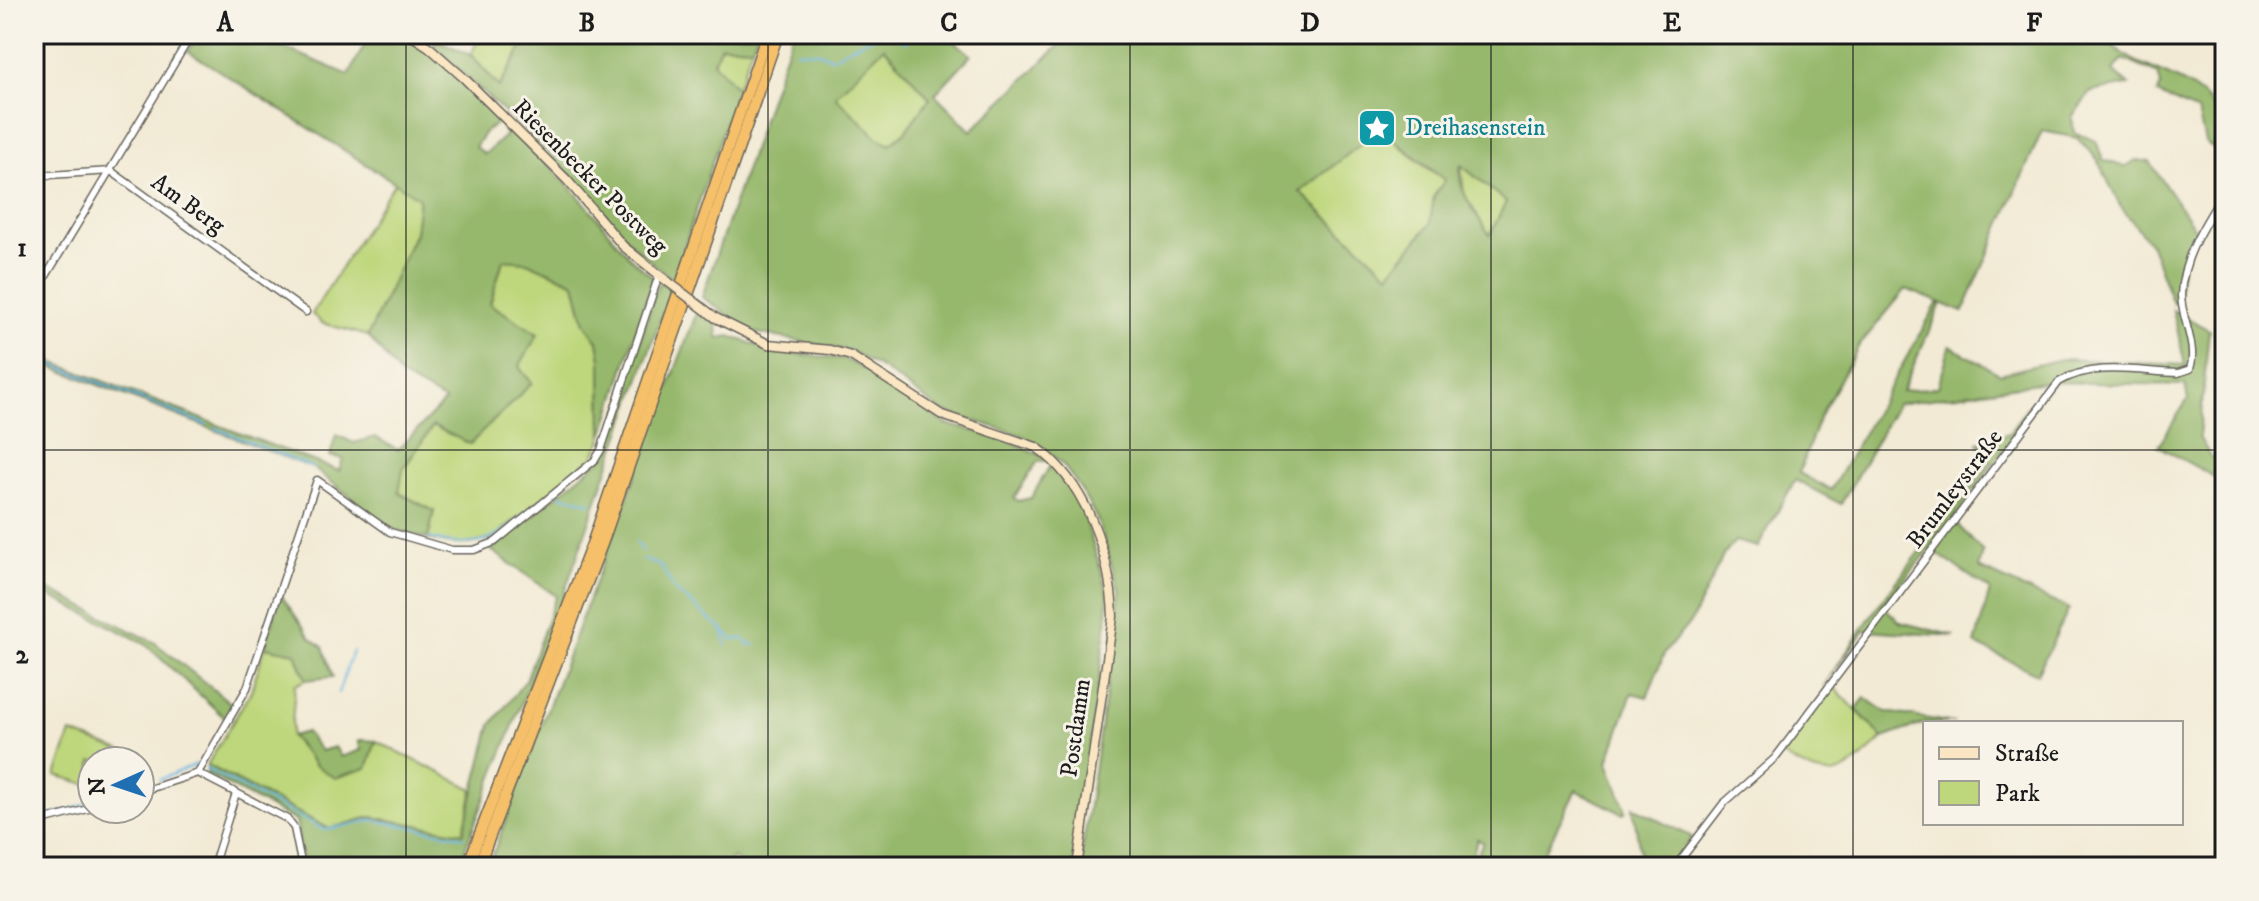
<svg xmlns="http://www.w3.org/2000/svg" width="2259" height="901" font-family="'IM FELL DW Pica',serif">
  <style>
    .green { fill: #bed77c; stroke: #6d7a4c; stroke-width: 2 }
    .forest { fill: #96b86c; stroke: #596a44; stroke-width: 2; fill-rule: evenodd }
    .lines { fill: none; stroke-linecap: round; stroke-linejoin: round }
    .stream { stroke: #6bb6e4; stroke-width: 2 }
    .street-casing { stroke: #67645c; stroke-width: 9 }
    .secondary-casing { stroke: #67645c; stroke-width: 11 }
    .highway-casing { stroke: #67645c; stroke-width: 13 }
    .street { stroke: #fff; stroke-width: 6 }
    .secondary { stroke: #fbe6c4; stroke-width: 8 }
    .highway { stroke: #f6c06b; stroke-width: 10 }
    .secondary-bridge-casing { stroke: #67645c; stroke-width: 11; stroke-linecap: butt }
    .secondary-bridge { stroke: #fbe6c4; stroke-width: 8 }
    .grid { fill: none; stroke: #1c1c1c; stroke-width: 2; stroke-opacity: 0.55 }
    .labels { text-anchor: middle; dominant-baseline: central; stroke-width: 6; stroke-linejoin: round; paint-order: stroke }
    .culture-label { font-size: 24px; fill: #0d838f; stroke: #f7f3e8; text-anchor: start }
    .street-label { font-size: 24px; fill: #1c1c1c; stroke: #f7f3e8 }
    .neatline { fill: none; stroke: #1c1c1c; stroke-width: 3 }
    .grid-label { font-size: 26px; text-anchor: middle; font-weight: bold; fill: #1c1c1c }
  </style>
  <rect width="100%" height="100%" fill="#f7f3e8"/>
  <filter id="ink" filterUnits="userSpaceOnUse"><feTurbulence type="fractalNoise" baseFrequency=".0125" numOctaves="2"/><feDisplacementMap in="SourceGraphic" scale="16" xChannelSelector="R" yChannelSelector="G"/><feConvolveMatrix kernelMatrix="1 2 1 2 8 2 1 2 1" color-interpolation-filters="sRGB"/></filter>
  <filter id="wash" filterUnits="userSpaceOnUse"><feTurbulence type="fractalNoise" baseFrequency=".006" numOctaves="4" result="noise"/><feDisplacementMap in="SourceGraphic" scale="32" xChannelSelector="R" yChannelSelector="G"/><feGaussianBlur stdDeviation="1.8" result="paint"/><feColorMatrix in="noise" values="0 0 0 0 0 0 0 0 0 0 0 0 0 0 0 0 0 1.4 0 .05"/><feComposite in="paint" operator="in"/></filter>
  <g filter="url(#wash)">
    <rect width="100%" height="100%" fill="#f2ead4"/>
    <g class="green">
      <polygon points="480,34 517,34 527,39 499,87 471,55"/>
      <polygon points="721,45 752,47 737,88 712,63"/>
      <polygon points="884,47 930,98 904,133 890,144 878,138 834,96"/>
      <polygon points="1380,128 1420,163 1445,180 1434,196 1430,224 1389,274 1300,192"/>
      <polygon points="1461,165 1507,202 1490,236 1464,194"/>
      <polygon points="395,182 420,198 415,233 368,336 322,323 312,314"/>
      <path d="M503,260L527,261L575,283L585,323L598,341L601,359L602,439L593,457L493,538C469,547 452,545 428,539L434,511L399,493L403,469L433,426L518,367L537,334L490,304Z"/>
      <polygon points="265,647 296,653 306,680 295,685 291,736 315,765 367,768 376,741 473,789 464,834 371,817 329,829 207,765 251,691"/>
      <path d="M1833,686L1883,738C1842,777 1834,787 1782,755Z"/>
      <polygon points="71,733 122,751 116,761 92,761 92,786 56,775"/>
    </g>
    <g class="forest">
      <path d="M197,34H252L349,75L370,34H398L430,52L502,120L485,132L475,147L485,154L506,135L502,129L506,124C534,152 565,179 590,209C612,234 624,256 653,277L602,439L601,359L598,341L585,323L575,283L527,262L503,260L490,304L538,334L519,367L532,383L470,444L433,426L403,469L399,493L434,511L428,539L392,529L313,468L34,360V355L339,471L343,459L330,456L336,435L354,443L375,437L398,450L445,401L401,376L368,336L415,233L419,198L188,51Z"/>
      <polygon points="530,34 757,34 752,47 721,45 713,62 737,88 673,280 635,248 574,178 433,45 437,40 471,55 499,87"/>
      <path d="M792,34H946L971,55L935,94L971,131L1071,34H2098C2111,44 2125,57 2140,63C2189,85 2225,93 2225,156L2205,142L2198,112L2157,94L2161,85L2158,74L2123,59L2113,71L2129,85L2091,92L2072,117L2074,132L2096,141L2103,160L2125,167L2136,160L2150,162L2197,232C2184,256 2178,273 2179,300L2173,304L2151,245L2120,206L2098,160L2078,138L2042,131L1963,312L1906,289L1858,347L1820,416L1799,473L1831,490L1937,304H1941L1902,391L1938,387L1950,346L2000,374L2062,359L2185,365L2173,310L2209,330L2199,437L2210,456L2225,465V483L2158,446L2188,399L2185,385L2044,382L1897,404L1841,504L1795,480L1758,547L1735,541L1724,554L1692,620L1665,652L1647,697L1632,693L1608,762L1626,811L1623,814L1576,790L1537,867H1472L1483,842L1477,839L1470,867L1468,859L1466,867H1080L1120,592L1098,521L1081,490L1064,466L1047,450L1021,435L942,411L883,369L850,351L752,332L702,297ZM884,47L930,98L904,133L890,144L878,138L835,96ZM1380,129L1445,180L1434,196L1430,224L1389,274L1300,192ZM1461,165L1506,202L1490,235C1478,217 1454,187 1461,165Z"/>
      <polygon points="662,282 671,289 562,599 458,867 430,863 405,867 303,867 296,821 207,774 207,765 329,829 371,817 463,833 491,725 526,680 556,596 491,550 606,455 657,286"/>
      <polygon points="697,312 717,324 718,338 730,336 776,352 845,359 885,381 946,424 1004,438 1044,457 1044,462 1037,462 1014,498 1018,501 1031,498 1051,464 1068,484 1083,512 1108,593 1107,621 1073,867 746,867 733,858 725,867 683,867 682,861 663,867 488,867"/>
      <polygon points="2038,401 1953,520 1983,552 1979,568 2069,609 2037,674 1975,644 1990,590 1930,549 1883,606 1900,622 1955,636 1865,630 1823,687 1877,607 1991,461 1978,443 2009,433 2031,402"/>
      <polygon points="34,582 154,642 233,705 226,719 144,643 34,588"/>
      <polygon points="281,595 311,638 323,647 333,677 306,680 296,653 265,647"/>
      <polygon points="1865,698 1887,712 1954,723 1925,723 1883,738 1856,709"/>
      <polygon points="306,732 321,751 335,747 341,757 361,750 358,740 376,741 367,768 335,778 315,765 291,736"/>
      <polygon points="1633,807 1692,837 1672,867 1642,867"/>
    </g>
    <g class="lines">
      <g class="stream">
        <path d="M796,51L819,52L832,58C856,45 881,24 907,43"/>
        <polyline points="2216,115 2213,93 2222,79"/>
        <polyline points="2217,120 2225,136"/>
        <polyline points="34,357 207,425"/>
        <polyline points="215,428 314,468"/>
        <polyline points="560,495 591,503"/>
        <path d="M429,538C483,554 498,536 537,504"/>
        <polyline points="636,542 643,551"/>
        <polyline points="643,559 661,566 674,589 734,640 742,638 750,645 755,644"/>
        <polyline points="723,628 726,646"/>
        <polyline points="338,693 353,651"/>
        <polyline points="206,769 325,830 373,820 464,837"/>
        <polyline points="159,780 197,764"/>
        <polyline points="140,786 150,783"/>
        <polyline points="34,816 53,815 89,803"/>
      </g>
    </g>
  </g>
  <g filter="url(#ink)">
    <g class="lines">
      <g class="street-casing">
        <g id="street">
          <polyline points="34,176 111,171 306,312"/>
          <polyline points="34,296 192,34"/>
          <polyline points="198,773 287,819 294,828 302,867"/>
          <polyline points="140,792 198,773 247,688 317,480 390,532 452,550 474,550 495,542 595,460 601,450 659,275"/>
          <polyline points="34,823 92,808"/>
          <polyline points="213,867 236,793"/>
          <path d="M1675,867L1723,804L1775,758L2059,382C2093,361 2140,372 2178,373L2190,369C2198,346 2181,318 2181,295C2182,258 2206,221 2225,191"/>
        </g>
      </g>
      <g class="secondary-casing">
        <g id="secondary">
          <polyline points="409,34 429,47 464,78 567,180 623,246 663,278"/>
          <path d="M716,318L768,344L830,350L851,356L942,415L1036,447C1087,482 1111,557 1113,617L1077,867"/>
        </g>
      </g>
      <g class="highway-casing">
        <g id="highway">
          <polyline points="467,867 592,544 767,34"/>
          <polyline points="478,867 602,544 778,34"/>
        </g>
      </g>
      <use href="#street" class="street"/>
      <use href="#secondary" class="secondary"/>
      <use href="#highway" class="highway"/>
      <g class="secondary-bridge-casing">
        <polyline id="secondary-bridge" points="663,278 716,318"/>
      </g>
      <use href="#secondary-bridge" class="secondary-bridge"/>
    </g>
  </g>
  <path class="grid" d="M406,34V867M768,34V867M1130,34V867M1491,34V867M1853,34V867M34,450H2225"/>
  <defs>
    <g id="sight-square" transform="scale(2)"><rect x="-9" y="-9" width="18" height="18" rx="4" fill="#0f9aa8" stroke="#f7f3e8"/><path d="M0-6L1.8-2.2L6-1.7L2.9 1.2L3.7 5.4L0 3.3L-3.7 5.4L-2.9 1.2L-6-1.7L-1.8-2.2Z" fill="#fff"/></g>
  </defs>
  <g fill-rule="evenodd">
    <use href="#sight-square" x="1377" y="128"/>
  </g>
  <g class="labels">
    <g class="culture-label">
      <text x="1405" y="128">Dreihasenstein</text>
    </g>
    <g class="street-label">
      <text transform="translate(590 177) rotate(45)">Riesenbecker Postweg</text>
      <text transform="translate(188 204) rotate(36)">Am Berg</text>
      <text transform="translate(1955 489) rotate(-53)">Brumleystraße</text>
      <text transform="translate(1076 728) rotate(-82)">Postdamm</text>
    </g>
  </g>
  <rect width="2259" height="901" fill="none" stroke="#f7f3e8" stroke-width="88"/>
  <rect x="1923" y="721" width="260" height="104" fill="#f7f3e8" stroke="#9f9d96" stroke-width="2"/>
  <rect x="1939" y="747" width="40" height="12" fill="#fbe6c4" stroke="#9f9d96" stroke-width="2"/>
  <text x="1995" y="761" font-size="24" fill="#1c1c1c">Straße</text>
  <rect x="1939" y="781" width="40" height="24" fill="#bed77c" stroke="#9f9d96" stroke-width="2"/>
  <text x="1995" y="801" font-size="24" fill="#1c1c1c">Park</text>
  <g transform="translate(116 785) rotate(267)"><circle r="38" fill="#f7f3e8" stroke="#9f9d96" stroke-width="2"/>
  <path d="M0-6L14 30L0 20L-14 30Z" fill="#1f6fb2"/>
  <text y="-12" font-size="22" font-weight="bold" text-anchor="middle" fill="#1c1c1c">N</text>
  </g>
  <rect x="44" y="44" width="2171" height="813" class="neatline"/>
  <g class="grid-label">
    <text x="225" y="31">A</text>
    <text x="587" y="31">B</text>
    <text x="949" y="31">C</text>
    <text x="1310" y="31">D</text>
    <text x="1672" y="31">E</text>
    <text x="2034" y="31">F</text>
    <text x="22" y="256">1</text>
    <text x="22" y="663">2</text>
  </g>
</svg>
